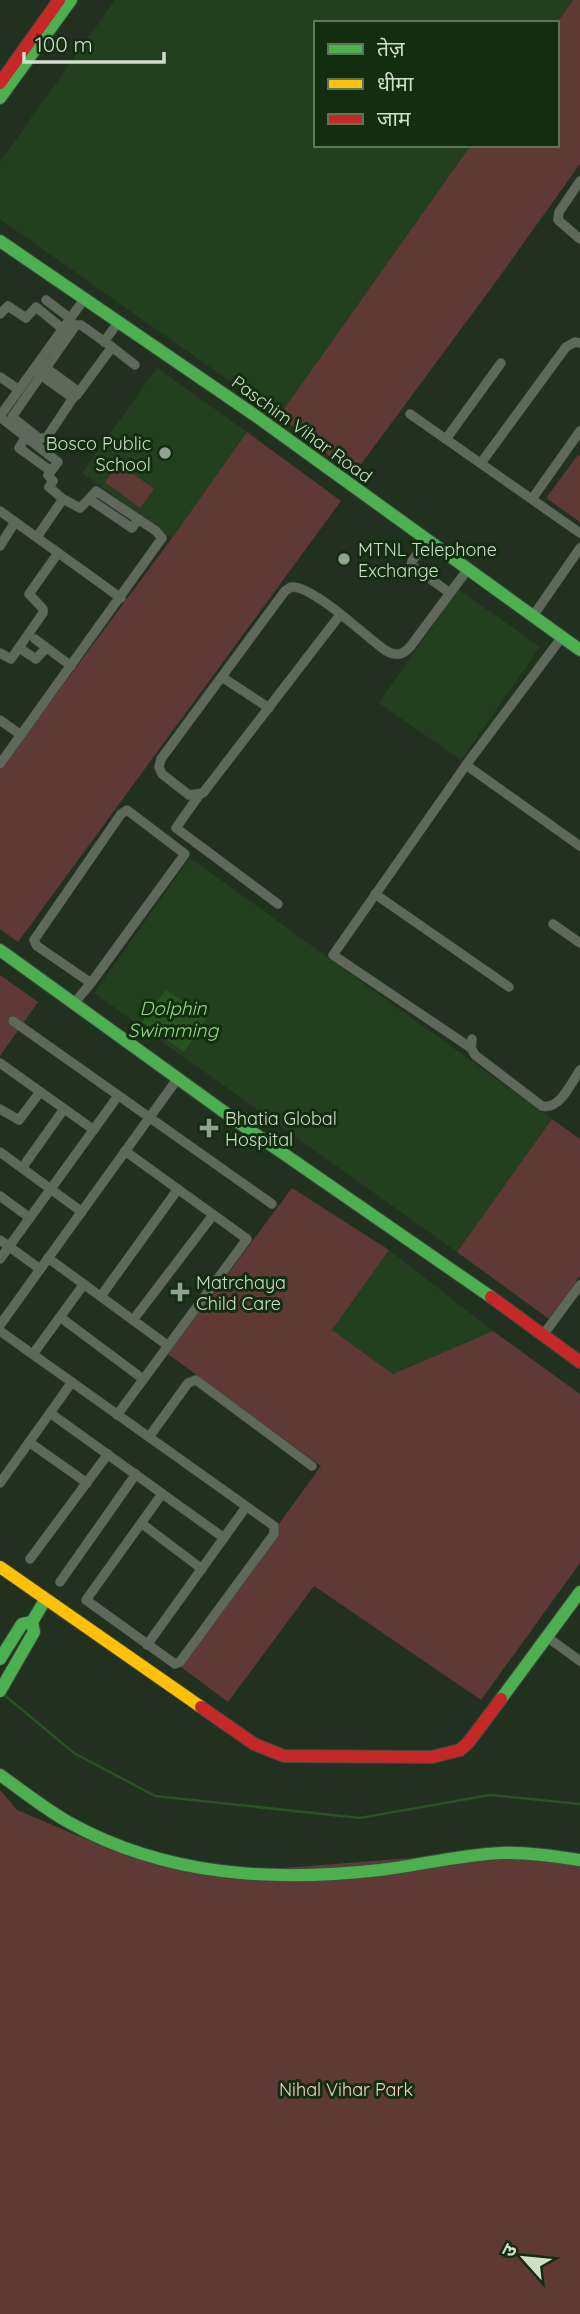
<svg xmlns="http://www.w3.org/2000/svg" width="580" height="2314" font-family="Quicksand,'Noto Sans Devanagari',sans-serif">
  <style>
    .built { fill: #23401e }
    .green { fill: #5f3936 }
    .water { fill: #275320 }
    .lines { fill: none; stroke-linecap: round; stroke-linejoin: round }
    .stream { stroke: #275320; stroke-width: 2.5 }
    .street-casing { stroke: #3f4b3c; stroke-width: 10 }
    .fast-casing { stroke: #3f4b3c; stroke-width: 14 }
    .slow-casing { stroke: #3f4b3c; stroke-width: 14 }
    .jam-casing { stroke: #3f4b3c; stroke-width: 14 }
    .street { stroke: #5e695c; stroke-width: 9 }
    .fast { stroke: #4caf50; stroke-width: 12 }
    .slow { stroke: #ffc107; stroke-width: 12 }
    .jam { stroke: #c62828; stroke-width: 12 }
    .poi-dot { fill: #92a290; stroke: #132d0f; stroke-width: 2.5 }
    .labels { text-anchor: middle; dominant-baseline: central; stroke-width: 6; stroke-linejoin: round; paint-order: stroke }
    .street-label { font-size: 18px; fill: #cfdfcc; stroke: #132d0f }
    .poi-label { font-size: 18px; fill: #cfdfcc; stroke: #132d0f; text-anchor: start }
    .park-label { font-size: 18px; fill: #fdcfcd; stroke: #132d0f }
    .water-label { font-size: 19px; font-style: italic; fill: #95da8a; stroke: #132d0f }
  </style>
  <rect width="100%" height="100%" fill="#223020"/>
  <g class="built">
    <polygon points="115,0 573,0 557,23 316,23 316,145 471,145 279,416 0,219 0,162"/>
    <polygon points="157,368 247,432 172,538 82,473"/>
    <polygon points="458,589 540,647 461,760 379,703"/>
    <polygon points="190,858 552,1119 457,1252 94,993"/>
    <polygon points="389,1250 493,1331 393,1374 332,1330"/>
  </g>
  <g class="green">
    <polygon points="573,0 580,0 580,164 495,283 353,475 279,416 471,145 557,145 557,23"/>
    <polygon points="247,432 341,501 18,942 0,929 0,770 172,538"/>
    <polygon points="578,455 580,456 580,522 546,498"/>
    <polygon points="119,463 154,489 140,508 105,482"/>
    <polygon points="0,975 38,1002 0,1056"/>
    <polygon points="552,1119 580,1139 580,1276 549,1319 457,1252"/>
    <polygon points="292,1188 389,1250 332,1330 393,1374 493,1331 580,1394 580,1563 481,1700 314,1586 228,1702 177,1664 321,1466 168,1354"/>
    <polygon points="0,1790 17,1810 88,1840 230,1872 540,1848 580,1855 580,2314 0,2314"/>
  </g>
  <polygon class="water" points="166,990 207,1017 184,1052 142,1022"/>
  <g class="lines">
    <polyline class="stream" points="3,1694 74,1753 155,1796 360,1818 490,1795 580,1804"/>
    <g class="street-casing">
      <g id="street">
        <polyline points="580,181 559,212 558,220 580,239"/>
        <polyline points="46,300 71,319"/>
        <polyline points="0,314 8,306 26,318 36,307 63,329"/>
        <polyline points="104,342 119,321"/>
        <polyline points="112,347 135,365"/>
        <polyline points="44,367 46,368 79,392 112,347 81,325 76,325 46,368"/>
        <polyline points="38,373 73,398 77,395"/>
        <polyline points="41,375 12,417 40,439 47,437 73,398"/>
        <polyline points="0,377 19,390"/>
        <polyline points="410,414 580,533"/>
        <polyline points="0,416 85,298"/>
        <polyline points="0,417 58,462 48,475 53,481 49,487 63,499 80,508 89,499 132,528 138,519 156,531 162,538 0,764"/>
        <polyline points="26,437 19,448 51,471"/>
        <polyline points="446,439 501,363"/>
        <polyline points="481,463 566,347 575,342 580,343"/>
        <polyline points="89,499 96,491 138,519"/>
        <polyline points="532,499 580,431"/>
        <polyline points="0,511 121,598"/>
        <polyline points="37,537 63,499"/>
        <polyline points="428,540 412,561 411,565 450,593"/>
        <polyline points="0,546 15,522"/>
        <path d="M340,615L203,793L189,795L162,774L159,767L161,759L285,591L291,587C310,585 356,627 372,640C379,645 387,654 396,654C402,655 406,651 410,647L468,569"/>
        <polyline points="533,616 580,548"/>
        <polyline points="35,639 71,666"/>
        <polyline points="19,648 36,659 46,648"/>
        <polyline points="0,653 11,659 43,613 43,609 29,594 58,553"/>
        <polyline points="222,677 269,708"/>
        <polyline points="0,720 21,735"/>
        <polyline points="466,765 580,846"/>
        <polyline points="200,794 176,828 278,904"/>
        <polyline points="375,894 509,987"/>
        <polyline points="553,924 580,943"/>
        <polyline points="75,1002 91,983 185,854 127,810 121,814 34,940 37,946 91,983"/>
        <polyline points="13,1021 272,1204"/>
        <path d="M472,1039L471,1048L475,1055L542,1106C560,1110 571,1083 580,1070"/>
        <polyline points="471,1048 333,955 466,765 562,637"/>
        <polyline points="0,1063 94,1130"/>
        <polyline points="0,1109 19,1120 40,1092"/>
        <polyline points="0,1152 82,1212"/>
        <polyline points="22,1168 64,1109"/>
        <polyline points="0,1196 30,1218"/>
        <polyline points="0,1240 40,1269"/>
        <polyline points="48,1258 167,1345"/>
        <polyline points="0,1259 118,1096"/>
        <polyline points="101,1296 178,1189"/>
        <polyline points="60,1317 143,1379"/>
        <polyline points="133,1320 213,1215"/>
        <polyline points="0,1325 178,1078"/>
        <polyline points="0,1331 274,1526 274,1534 180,1662 175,1664 86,1600 162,1494"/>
        <polyline points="543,1335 580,1285"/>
        <polyline points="33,1354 84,1284"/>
        <polyline points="50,1413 224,1538"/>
        <polyline points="117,1415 247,1239 125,1151"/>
        <polyline points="149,1437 188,1383 196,1380 312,1466"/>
        <polyline points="29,1442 87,1483"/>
        <polyline points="0,1483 72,1382"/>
        <polyline points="141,1523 202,1569"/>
        <polyline points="30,1559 108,1454"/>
        <polyline points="60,1582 136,1474"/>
        <polyline points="547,1637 580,1661"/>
        <polyline points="147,1645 246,1507"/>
      </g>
    </g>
    <g class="fast-casing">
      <g id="fast">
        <polyline points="0,98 71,0"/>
        <polyline points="0,241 253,414 580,650"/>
        <polyline points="0,950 245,1127 491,1297"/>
        <polyline points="0,1659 22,1624 32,1622"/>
        <polyline points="0,1691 34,1632 32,1622 45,1600"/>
        <polyline points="501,1699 580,1592"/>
        <path d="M0,1775C23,1791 45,1809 70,1823C166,1876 272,1882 380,1870C420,1865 460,1855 501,1853C527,1852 554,1856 580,1860"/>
      </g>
    </g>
    <g class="slow-casing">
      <polyline id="slow" points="0,1567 201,1707"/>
    </g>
    <g class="jam-casing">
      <g id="jam">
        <polyline points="0,83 59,0"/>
        <polyline points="491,1297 580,1362"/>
        <polyline points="201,1707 254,1744 284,1756 432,1757 460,1750 468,1743 501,1699"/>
      </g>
    </g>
    <use href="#street" class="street"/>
    <use href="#fast" class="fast"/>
    <use href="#slow" class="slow"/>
    <use href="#jam" class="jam"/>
  </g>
  <g class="poi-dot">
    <circle cx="165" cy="453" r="7"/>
    <circle cx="344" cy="559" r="7"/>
    <path d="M205.5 1117.5h7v7h7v7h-7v7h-7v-7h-7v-7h7z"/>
    <path d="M176.5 1281.5h7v7h7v7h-7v7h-7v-7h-7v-7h7z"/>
  </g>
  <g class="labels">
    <g class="street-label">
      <text transform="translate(302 429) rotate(36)">Paschim Vihar Road</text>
    </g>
    <g class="poi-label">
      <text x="151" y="443" text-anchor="end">Bosco Public<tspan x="151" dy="21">School</tspan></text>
      <text x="358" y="549">MTNL Telephone<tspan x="358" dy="21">Exchange</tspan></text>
      <text x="225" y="1118">Bhatia Global<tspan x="225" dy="21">Hospital</tspan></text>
      <text x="196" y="1282">Matrchaya<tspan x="196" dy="21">Child Care</tspan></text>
    </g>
    <g class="park-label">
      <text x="346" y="2089">Nihal Vihar Park</text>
    </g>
    <g class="water-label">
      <text x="173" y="1008">Dolphin<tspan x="173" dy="22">Swimming</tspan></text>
    </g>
  </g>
  <rect x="314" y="21" width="245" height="126" fill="#132d0f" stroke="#5e745b" stroke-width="2"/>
  <rect x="328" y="44" width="35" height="10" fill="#4caf50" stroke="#5e745b" stroke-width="2"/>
  <text x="377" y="56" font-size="21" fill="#cfdfcc">तेज़</text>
  <rect x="328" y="79" width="35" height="10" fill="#ffc107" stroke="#5e745b" stroke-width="2"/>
  <text x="377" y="91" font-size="21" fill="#cfdfcc">धीमा</text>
  <rect x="328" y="114" width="35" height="10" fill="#c62828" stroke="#5e745b" stroke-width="2"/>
  <text x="377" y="126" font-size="21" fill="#cfdfcc">जाम</text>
  <g transform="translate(524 2258) rotate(297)" stroke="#132d0f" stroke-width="5" paint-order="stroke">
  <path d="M0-5L12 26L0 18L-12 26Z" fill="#cfdfcc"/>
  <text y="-10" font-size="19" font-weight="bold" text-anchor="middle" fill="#cfdfcc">उ</text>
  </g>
  <path d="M24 52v10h140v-10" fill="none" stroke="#cfdfcc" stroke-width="3.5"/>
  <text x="35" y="52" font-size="21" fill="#cfdfcc" stroke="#132d0f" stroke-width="5" paint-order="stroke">100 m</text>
</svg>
